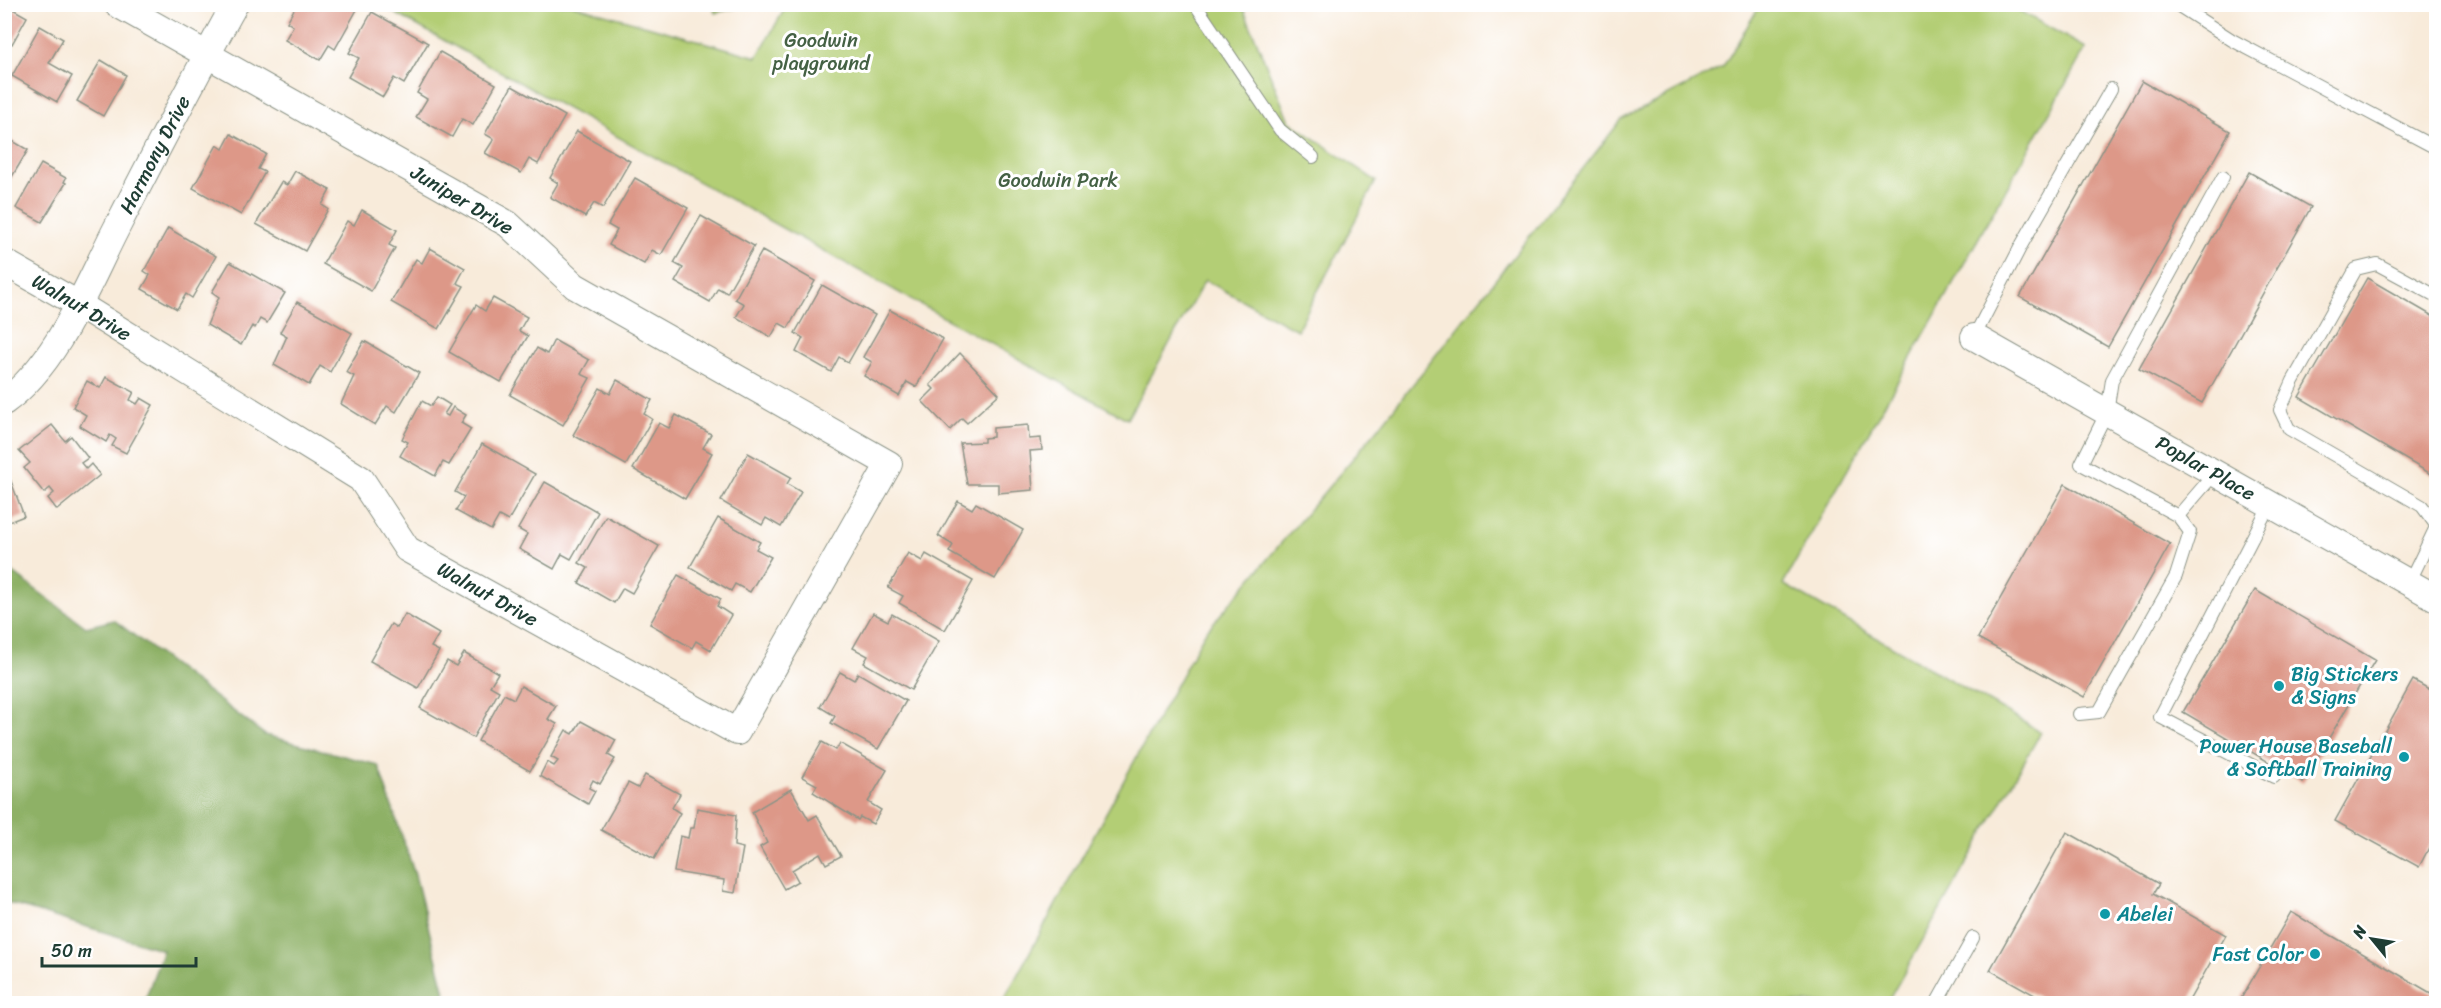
<svg xmlns="http://www.w3.org/2000/svg" width="2441" height="1008" font-family="Sriracha,sans-serif">
  <style>
    .green { fill: #b3ce75; stroke: #698654; stroke-width: 1.5 }
    .forest { fill: #8eb166; stroke: #56774d; stroke-width: 1.5 }
    .building { fill: #dd9888 }
    .lines { fill: none; stroke-linecap: round; stroke-linejoin: round }
    .service-casing { stroke: #8c9487; stroke-width: 14 }
    .minor-casing { stroke: #8c9487; stroke-width: 28 }
    .service { stroke: #fff; stroke-width: 12 }
    .minor { stroke: #fff; stroke-width: 26 }
    .culture-dot { fill: #0f9aa8; stroke: #fff; stroke-width: 2 }
    .labels { text-anchor: middle; dominant-baseline: central; stroke-width: 6; stroke-linejoin: round; paint-order: stroke }
    .park-label { font-size: 20px; fill: #446144; stroke: #fff }
    .street-label { font-size: 20px; fill: #1f3d34; stroke: #fff }
    .culture-label { font-size: 20px; fill: #0d838f; stroke: #fff; text-anchor: start }
  </style>
  <rect width="100%" height="100%" fill="#fff"/>
  <filter id="ink" filterUnits="userSpaceOnUse"><feTurbulence type="fractalNoise" baseFrequency=".0167" numOctaves="2"/><feDisplacementMap in="SourceGraphic" scale="12" xChannelSelector="R" yChannelSelector="G"/><feConvolveMatrix kernelMatrix="1 2 1 2 8 2 1 2 1" color-interpolation-filters="sRGB"/></filter>
  <filter id="wash" filterUnits="userSpaceOnUse"><feTurbulence type="fractalNoise" baseFrequency=".008" numOctaves="4" result="noise"/><feDisplacementMap in="SourceGraphic" scale="24" xChannelSelector="R" yChannelSelector="G"/><feGaussianBlur stdDeviation="1.35" result="paint"/><feColorMatrix in="noise" values="0 0 0 0 0 0 0 0 0 0 0 0 0 0 0 0 0 1.4 0 .05"/><feComposite in="paint" operator="in"/></filter>
  <g filter="url(#wash)">
    <rect width="100%" height="100%" fill="#f8ebda"/>
    <g class="green">
      <polygon points="380,5 573,5 757,57 787,5 1242,5 1289,121 1376,181 1297,330 1205,280 1127,419"/>
      <polygon points="713,5 713,4 747,5 715,13"/>
      <polygon points="1760,5 2009,5 2086,48 1783,584 2041,732 1887,1003 1002,1003 1204,634 1376,431 1622,119 1723,67"/>
    </g>
    <polygon class="forest" points="4,566 86,627 114,620 265,735 378,765 415,875 445,993 439,1003 144,1003 163,950 5,902"/>
    <g id="blocks">
      <g class="building">
        <polygon points="4,4 27,17 12,44 4,40"/>
        <polygon points="297,4 356,4 359,6 335,49 329,45 320,60 285,40 293,26 287,22"/>
        <polygon points="372,12 428,43 404,84 394,78 383,97 348,77 359,58 349,53"/>
        <polygon points="40,26 63,39 49,63 72,76 57,102 12,76"/>
        <polygon points="440,52 496,84 473,125 462,119 452,137 416,117 427,99 417,93"/>
        <polygon points="101,60 126,75 103,116 77,101"/>
        <polygon points="2142,81 2230,131 2108,347 2020,297"/>
        <polygon points="512,86 565,116 538,164 529,159 521,173 485,153 494,139 485,134"/>
        <polygon points="577,131 630,161 603,208 594,203 585,217 550,197 558,183 550,178"/>
        <polygon points="231,134 266,154 258,169 265,172 241,215 193,188 217,145 223,149"/>
        <polygon points="4,136 28,150 4,190"/>
        <polygon points="41,164 66,178 64,182 66,183 42,222 16,208"/>
        <polygon points="295,171 330,190 322,205 328,209 305,251 256,224 281,182 287,185"/>
        <polygon points="2249,172 2311,207 2202,403 2139,369"/>
        <polygon points="635,178 688,208 661,255 652,250 644,264 609,245 617,230 608,225"/>
        <polygon points="362,210 397,230 389,245 395,248 371,291 323,264 347,221 354,225"/>
        <polygon points="701,216 754,246 727,293 718,288 710,302 675,282 683,268 674,263"/>
        <polygon points="168,228 216,256 192,298 186,294 177,309 142,289 150,275 144,271"/>
        <polygon points="430,248 465,268 457,283 464,286 439,329 391,302 416,259 422,263"/>
        <polygon points="762,251 815,281 788,328 779,323 771,337 736,317 744,304 735,299"/>
        <polygon points="230,262 285,293 267,323 260,319 255,328 252,326 241,345 207,325 219,297 212,292"/>
        <polygon points="2367,278 2436,318 2436,477 2299,397"/>
        <polygon points="822,285 875,315 848,363 839,357 831,372 796,352 803,338 795,333"/>
        <polygon points="493,298 527,317 519,331 528,336 501,382 449,352 476,305 485,311"/>
        <polygon points="297,302 352,333 330,372 320,366 309,385 274,365 287,336 280,332"/>
        <polygon points="890,310 943,339 916,387 907,382 899,396 864,376 872,362 863,357"/>
        <polygon points="554,340 589,360 581,374 590,378 563,425 510,395 537,348 547,354"/>
        <polygon points="364,341 419,373 396,412 387,406 375,425 341,404 354,376 346,372"/>
        <polygon points="960,353 999,394 967,423 962,418 950,430 922,401 934,389 930,385"/>
        <polygon points="106,377 134,392 130,400 137,404 141,398 153,405 126,453 112,446 116,439 110,435 106,442 80,426 86,415 73,407 87,381 100,388"/>
        <polygon points="617,380 652,400 644,414 652,419 626,465 573,435 600,388 610,394"/>
        <polygon points="437,397 450,405 444,414 448,416 453,407 466,415 461,423 471,429 449,465 443,462 435,476 400,456 408,442 402,439 422,401 431,406"/>
        <polygon points="676,415 711,434 703,448 712,453 685,499 633,469 659,423 669,428"/>
        <polygon points="52,425 65,441 71,436 88,458 81,463 86,469 91,464 100,475 57,510 48,498 54,493 50,488 44,493 24,468 30,463 19,451"/>
        <polygon points="1028,425 1029,439 1041,438 1042,450 1030,451 1033,490 998,493 998,484 967,484 960,443 984,442 984,438 993,437 993,428"/>
        <polygon points="482,444 535,474 508,521 499,516 491,530 456,511 464,497 455,492"/>
        <polygon points="748,453 791,477 787,484 801,492 781,527 766,518 762,525 721,501"/>
        <polygon points="9,476 24,516 4,524 4,479"/>
        <polygon points="545,482 598,512 571,559 562,554 554,569 519,549 527,534 518,529"/>
        <polygon points="2065,484 2170,544 2084,697 1978,638"/>
        <polygon points="958,501 972,509 976,503 1023,530 995,579 949,552 953,545 938,536"/>
        <polygon points="606,516 659,546 632,593 623,588 614,603 579,583 588,568 579,563"/>
        <polygon points="718,518 760,542 756,549 771,557 750,592 735,584 731,591 690,567"/>
        <polygon points="908,553 922,561 926,554 973,581 945,630 899,603 903,596 888,588"/>
        <polygon points="678,575 721,599 717,606 731,615 711,650 696,641 692,648 650,624"/>
        <polygon points="2255,590 2375,660 2303,782 2183,712"/>
        <polygon points="873,613 888,621 892,614 939,641 911,690 864,663 868,656 853,648"/>
        <polygon points="405,614 439,634 431,647 439,651 418,688 370,661 391,624 397,628"/>
        <polygon points="464,653 498,673 490,686 499,691 473,738 420,708 447,661 456,666"/>
        <polygon points="840,672 854,680 858,673 906,701 878,749 831,723 835,716 820,707"/>
        <polygon points="2413,680 2436,693 2436,834 2419,867 2335,821"/>
        <polygon points="521,686 556,706 548,719 557,724 530,771 478,741 504,694 514,699"/>
        <polygon points="581,721 616,740 608,755 615,759 600,784 593,780 589,788 595,791 588,804 540,776 547,762 554,766 558,761 551,757 566,730 573,734"/>
        <polygon points="822,742 836,750 840,743 887,770 868,802 881,810 873,824 860,817 858,820 813,792 817,785 802,777"/>
        <polygon points="645,775 680,794 672,808 680,813 654,859 601,830 628,783 638,788"/>
        <polygon points="791,789 809,820 817,815 841,856 826,864 820,853 792,870 798,881 784,889 760,847 767,843 752,812"/>
        <polygon points="697,808 736,815 734,846 743,848 735,893 723,891 724,880 674,872 680,836 688,838 690,828 694,828"/>
        <polygon points="2067,832 2159,884 2153,894 2226,935 2187,1004 2041,1004 2038,1002 2040,998 1990,970"/>
        <polygon points="2291,912 2436,996 2436,1004 2238,1004"/>
      </g>
    </g>
  </g>
  <g filter="url(#ink)">
    <use href="#blocks" fill-opacity="0" stroke="#8c9487" stroke-width="1.5"/>
    <g class="lines">
      <g class="service-casing">
        <g id="service">
          <polyline points="1195,4 1280,130 1313,157"/>
          <polyline points="2176,4 2232,40 2436,148"/>
          <polyline points="2436,296 2377,264 2356,269 2293,381 2280,410 2289,429 2422,506 2436,525"/>
          <polyline points="1974,337 2022,244 2111,89"/>
          <polyline points="2215,473 2178,516 2081,464 2107,412 2112,380 2223,177"/>
          <polyline points="2270,504 2160,717 2274,777"/>
          <polyline points="2409,583 2436,527"/>
          <polyline points="2079,714 2099,712 2176,576 2190,532 2178,516"/>
          <polyline points="1936,1004 1973,938"/>
        </g>
      </g>
      <g class="minor-casing">
        <g id="minor">
          <path id="s1" d="M4,262L78,304L361,479L407,549L737,732L889,464L575,286L508,224L117,4"/>
          <path id="s2" d="M1974,337L2436,598"/>
          <path id="s3" d="M4,402C57,364 86,288 115,231C154,155 193,79 235,4"/>
        </g>
      </g>
      <use href="#service" class="service"/>
      <use href="#minor" class="minor"/>
    </g>
  </g>
  <g class="culture-dot">
    <circle cx="2279" cy="686" r="6"/>
    <circle cx="2404" cy="757" r="6"/>
    <circle cx="2105" cy="914" r="6"/>
    <circle cx="2315" cy="954" r="6"/>
  </g>
  <g class="labels">
    <g class="park-label">
      <text x="821" y="40">Goodwin<tspan x="821" dy="23">playground</tspan></text>
      <text x="1058" y="180">Goodwin Park</text>
    </g>
    <g class="street-label">
      <text stroke="none"><textPath href="#s3" startOffset="292">Harmony Drive</textPath></text>
      <text transform="translate(462 200) rotate(31)">Juniper Drive</text>
      <text stroke="none"><textPath href="#s1" startOffset="90">Walnut Drive</textPath></text>
      <text stroke="none"><textPath href="#s2" startOffset="266">Poplar Place</textPath></text>
      <text stroke="none"><textPath href="#s1" startOffset="594">Walnut Drive</textPath></text>
    </g>
    <g class="culture-label">
      <text x="2291" y="674">Big Stickers<tspan x="2291" dy="23">&amp; Signs</tspan></text>
      <text x="2392" y="746" text-anchor="end">Power House Baseball<tspan x="2392" dy="23">&amp; Softball Training</tspan></text>
      <text x="2117" y="914">Abelei</text>
      <text x="2303" y="954" text-anchor="end">Fast Color</text>
    </g>
  </g>
  <rect width="2441" height="1008" fill="none" stroke="#fff" stroke-width="24"/>
  <g transform="translate(2372 939) rotate(300)" stroke="#ffffff" stroke-width="4.5" paint-order="stroke">
  <path d="M0-4.5L10 22L0 15L-10 22Z" fill="#1f3d34"/>
  <text y="-9" font-size="16" font-weight="bold" text-anchor="middle" fill="#1f3d34">N</text>
  </g>
  <path d="M42 957v9h154v-9" fill="none" stroke="#1f3d34" stroke-width="3"/>
  <text x="51" y="957" font-size="18" fill="#1f3d34" stroke="#ffffff" stroke-width="4.5" paint-order="stroke">50 m</text>
</svg>
